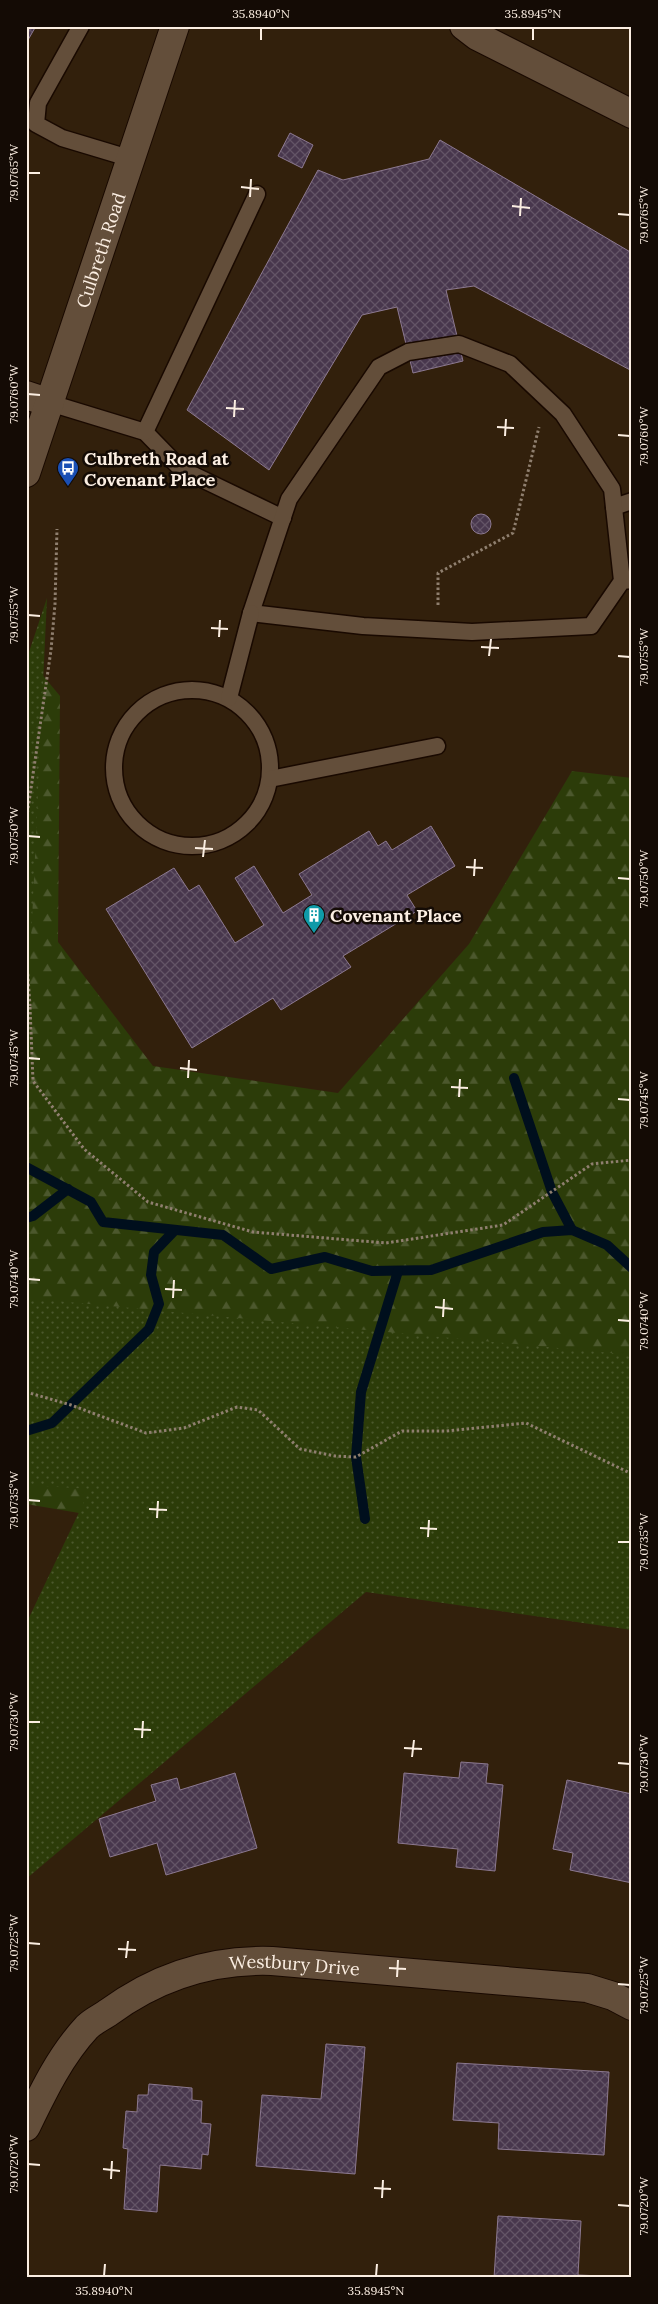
<svg xmlns="http://www.w3.org/2000/svg" width="658" height="2304" font-family="Lora,serif">
  <style>
    .forest { fill: url(#forest-firs) }
    .park { fill: url(#park-dots) }
    .lines { fill: none; stroke-linecap: round; stroke-linejoin: round }
    .stream { stroke: #000f1d; stroke-width: 10 }
    .building { fill: url(#building-cross-hatch); stroke: #8c7991 }
    .service-casing { stroke: #190900; stroke-width: 19 }
    .minor-casing { stroke: #190900; stroke-width: 30 }
    .tertiary-casing { stroke: #190900; stroke-width: 30 }
    .secondary-casing { stroke: #190900; stroke-width: 30 }
    .path { stroke: #8f7f6f; stroke-width: 3; stroke-dasharray: 2.5 2.5; stroke-linecap: butt }
    .service { stroke: #634e3a; stroke-width: 16 }
    .minor { stroke: #634e3a; stroke-width: 28 }
    .tertiary { stroke: #634e3a; stroke-width: 28 }
    .secondary { stroke: #634e3a; stroke-width: 28 }
    .ticks { fill: none; stroke: #fbeee2; stroke-width: 2 }
    .labels { text-anchor: middle; dominant-baseline: central; stroke-width: 5; stroke-linejoin: round; paint-order: stroke }
    .street-label { font-size: 18px; fill: #fbeee2; stroke: #140b05 }
    .poi-label { font-size: 18px; font-weight: bold; fill: #fbeee2; stroke: #140b05; text-anchor: start }
    .neatline { fill: none; stroke: #fbeee2; stroke-width: 2 }
    .ticks-label { font-size: 12px; text-anchor: middle; fill: #fbeee2 }
  </style>
  <defs>
    <pattern id="forest-firs" width="22" height="20" patternUnits="userSpaceOnUse" patternTransform="scale(1.25)"><rect width="22" height="20" fill="#2c3c09"/><path d="M5 1l3.5 6h-7zM16 11l3.5 6h-7z" fill="#4c582d"/></pattern>
    <pattern id="park-dots" width="8" height="8" patternUnits="userSpaceOnUse" patternTransform="scale(1.25)"><rect width="8" height="8" fill="#2c3c09"/><path d="M2 2h.1M6 6h.1" fill="none" stroke="#4c582d" stroke-width="1.8" stroke-linecap="round"/></pattern>
    <pattern id="building-cross-hatch" width="8" height="8" patternUnits="userSpaceOnUse" patternTransform="scale(1.25)"><rect width="8" height="8" fill="#48374d"/><path d="M0 0l8 8M0 8l8-8" fill="none" stroke="#635466"/></pattern>
  </defs>
  <rect width="100%" height="100%" fill="#32200c"/>
  <polygon class="forest" points="30,660 60,696 58,942 153,1066 338,1093 469,944 572,771 632,778 632,1611 374,1563 26,1504 26,671"/>
  <g class="park">
    <polygon points="47,598 26,1050 26,661"/>
    <polygon points="26,1298 632,1355 632,1630 366,1592 26,1879 26,1624 90,1489 26,1485"/>
  </g>
  <g class="lines">
    <g class="stream">
      <polyline points="514,1078 552,1192 572,1230"/>
      <polyline points="26,1167 91,1202 103,1222 223,1235 271,1269 325,1257 372,1271 431,1270 543,1232 572,1230 607,1245 632,1268"/>
      <polyline points="26,1218 33,1216 68,1189"/>
      <polyline points="26,1431 52,1423 149,1329 159,1304 151,1275 154,1252 175,1230"/>
      <polyline points="365,1519 356,1457 361,1392 398,1271"/>
    </g>
  </g>
  <g class="building">
    <polygon points="26,26 36,26 28,40 26,39"/>
    <polygon points="290,133 313,145 302,168 278,156"/>
    <polygon points="440,140 632,253 632,371 474,286 446,290 463,361 413,373 397,307 362,315 269,470 187,410 318,170 343,180 429,159"/>
    <circle cx="481" cy="524" r="10"/>
    <polygon points="431,826 455,866 407,895 417,911 343,956 351,967 281,1010 273,998 192,1048 106,909 174,868 189,891 199,885 235,943 264,925 235,878 254,866 283,913 312,895 299,874 369,831 378,846 386,841 392,850"/>
    <polygon points="461,1762 488,1764 486,1783 503,1785 495,1871 456,1867 458,1849 398,1843 404,1773 459,1778"/>
    <polygon points="235,1773 257,1848 166,1875 157,1843 110,1857 99,1819 156,1801 151,1785 177,1778 180,1790"/>
    <polygon points="567,1780 632,1794 632,1883 570,1870 573,1853 553,1849"/>
    <polygon points="326,2044 365,2047 355,2174 256,2166 262,2095 321,2099"/>
    <polygon points="457,2063 609,2072 604,2155 498,2149 499,2123 453,2120"/>
    <polygon points="149,2084 192,2088 192,2100 202,2101 201,2123 211,2124 208,2155 202,2154 201,2169 160,2165 157,2212 124,2209 128,2149 123,2148 126,2111 137,2112 138,2095 148,2095"/>
    <polygon points="498,2216 581,2221 578,2275 602,2276 602,2278 494,2278"/>
  </g>
  <g class="lines">
    <g class="service-casing">
      <g id="service">
        <polyline points="81,26 38,103 36,124 62,138 132,159"/>
        <polyline points="50,403 145,432 181,469 283,518"/>
        <polyline points="145,432 257,194"/>
        <polyline points="614,507 632,501"/>
        <polyline points="622,581 612,489 563,414 510,364 459,344 408,352 379,367 289,499 251,613 363,626 472,632 591,626 622,581 632,580"/>
        <circle cx="192" cy="768" r="78"/>
        <polyline points="229,698 251,613"/>
        <polyline points="270,779 437,746"/>
      </g>
    </g>
    <g class="minor-casing">
      <g id="minor">
        <polyline points="26,395 50,403"/>
        <path id="s1" d="M26,2127C43,2092 60,2056 87,2027C93,2021 102,2017 109,2012C158,1976 212,1959 272,1961L587,1988L613,1996L632,2006"/>
      </g>
    </g>
    <g class="tertiary-casing">
      <g id="tertiary">
        <path id="s2" d="M26,473L175,26"/>
      </g>
    </g>
    <g class="secondary-casing">
      <polyline id="secondary" points="464,26 477,36 632,114"/>
    </g>
    <g class="path">
      <polyline points="438,605 438,573 513,533 539,427"/>
      <polyline points="26,823 51,650 55,604 57,529"/>
      <polyline points="26,949 30,1006"/>
      <polyline points="26,1004 30,1007 33,1081 84,1149 148,1202 253,1232 386,1243 503,1225 592,1164 632,1160"/>
      <polyline points="26,1392 71,1405 146,1433 184,1428 237,1407 258,1410 300,1449 335,1456 356,1457 402,1431 446,1431 526,1423 632,1474"/>
    </g>
    <use href="#service" class="service"/>
    <use href="#minor" class="minor"/>
    <use href="#tertiary" class="tertiary"/>
    <use href="#secondary" class="secondary"/>
  </g>
  <path class="ticks" d="M261,40V28M533,40V28M28,173H40M241,187L259,189M250,197L251,179M512,206L530,208M618,214L630,215M520,216L521,198M28,394L40,395M226,408L244,409M234,417L235,400M497,427L514,428M618,435L630,436M505,436L506,419M28,615L40,616M211,628L228,629M219,637L220,620M481,647L499,648M489,656L491,639M618,656L630,657M28,836L40,837M195,848L213,849M203,857L205,840M466,867L483,868M474,876L475,859M618,878L630,879M28,1058L40,1059M180,1068L197,1070M188,1078L189,1060M451,1087L468,1088M459,1097L460,1079M618,1099L630,1100M28,1279L40,1280M165,1289L182,1290M173,1298L174,1280M435,1307L453,1309M443,1317L444,1299M618,1320L630,1321M28,1500L40,1501M149,1509L167,1510M157,1518L158,1501M420,1528L437,1529M428,1537L429,1520M618,1542H630M28,1722H40M134,1729L151,1730M142,1738L143,1721M404,1748L422,1749M412,1757L414,1740M618,1763L630,1764M28,1943L40,1944M118,1949L136,1950M126,1958L128,1941M389,1968L406,1969M397,1977L398,1960M618,1984L630,1985M28,2164L40,2165M103,2169L120,2171M111,2179L112,2161M374,2188L391,2189M382,2198L383,2180M618,2205L630,2206M104,2276L105,2264M376,2276L377,2264"/>
  <defs>
    <g id="bus-pin" transform="scale(1.125)"><path d="M0 17L-7.5 6A9.5 9.5 0 1 1 7.5 6Z" fill="#1a4fb4" stroke="#140b05"/><path d="M-5-6H5V4H4V6H2V4H-2V6H-4V4H-5ZM-3.5-4V0h7V-4ZM-3.5 1.2v1.5H-2V1.2ZM2 1.2v1.5H3.5V1.2Z" fill="#fff"/></g>
    <g id="building-pin" transform="scale(1.125)"><path d="M0 17L-7.5 6A9.5 9.5 0 1 1 7.5 6Z" fill="#0f9aa8" stroke="#140b05"/><path d="M-4-6H4V6H1V3H-1V6H-4ZM-2.5-4.3h1.7v1.8h-1.7ZM.8-4.3h1.7v1.8H.8ZM-2.5-1h1.7V.8h-1.7ZM.8-1h1.7V.8H.8Z" fill="#fff"/></g>
  </defs>
  <g fill-rule="evenodd">
    <use href="#bus-pin" x="68" y="468"/>
    <use href="#building-pin" x="314" y="915"/>
  </g>
  <g class="labels">
    <g class="street-label">
      <text stroke="none"><textPath href="#s2" startOffset="235">Culbreth Road</textPath></text>
      <text stroke="none"><textPath href="#s1" startOffset="341">Westbury Drive</textPath></text>
    </g>
    <g class="poi-label">
      <text x="84" y="458">Culbreth Road at<tspan x="84" dy="21">Covenant Place</tspan></text>
      <text x="330" y="915">Covenant Place</text>
    </g>
  </g>
  <rect width="658" height="2304" fill="none" stroke="#140b05" stroke-width="55"/>
  <rect x="28" y="28" width="602" height="2248" class="neatline"/>
  <g class="ticks-label">
    <text x="261" y="18">35.8940°N</text>
    <text x="533" y="18">35.8945°N</text>
    <text transform="translate(14 173) rotate(-90)" y="4">79.0765°W</text>
    <text transform="translate(644 215) rotate(-90)" y="4">79.0765°W</text>
    <text transform="translate(14 394) rotate(-90)" y="4">79.0760°W</text>
    <text transform="translate(644 436) rotate(-90)" y="4">79.0760°W</text>
    <text transform="translate(14 615) rotate(-90)" y="4">79.0755°W</text>
    <text transform="translate(644 657) rotate(-90)" y="4">79.0755°W</text>
    <text transform="translate(14 836) rotate(-90)" y="4">79.0750°W</text>
    <text transform="translate(644 879) rotate(-90)" y="4">79.0750°W</text>
    <text transform="translate(14 1058) rotate(-90)" y="4">79.0745°W</text>
    <text transform="translate(644 1100) rotate(-90)" y="4">79.0745°W</text>
    <text transform="translate(14 1279) rotate(-90)" y="4">79.0740°W</text>
    <text transform="translate(644 1321) rotate(-90)" y="4">79.0740°W</text>
    <text transform="translate(14 1500) rotate(-90)" y="4">79.0735°W</text>
    <text transform="translate(644 1542) rotate(-90)" y="4">79.0735°W</text>
    <text transform="translate(14 1722) rotate(-90)" y="4">79.0730°W</text>
    <text transform="translate(644 1764) rotate(-90)" y="4">79.0730°W</text>
    <text transform="translate(14 1943) rotate(-90)" y="4">79.0725°W</text>
    <text transform="translate(644 1985) rotate(-90)" y="4">79.0725°W</text>
    <text transform="translate(14 2164) rotate(-90)" y="4">79.0720°W</text>
    <text transform="translate(644 2206) rotate(-90)" y="4">79.0720°W</text>
    <text x="104" y="2295">35.8940°N</text>
    <text x="376" y="2295">35.8945°N</text>
  </g>
</svg>
